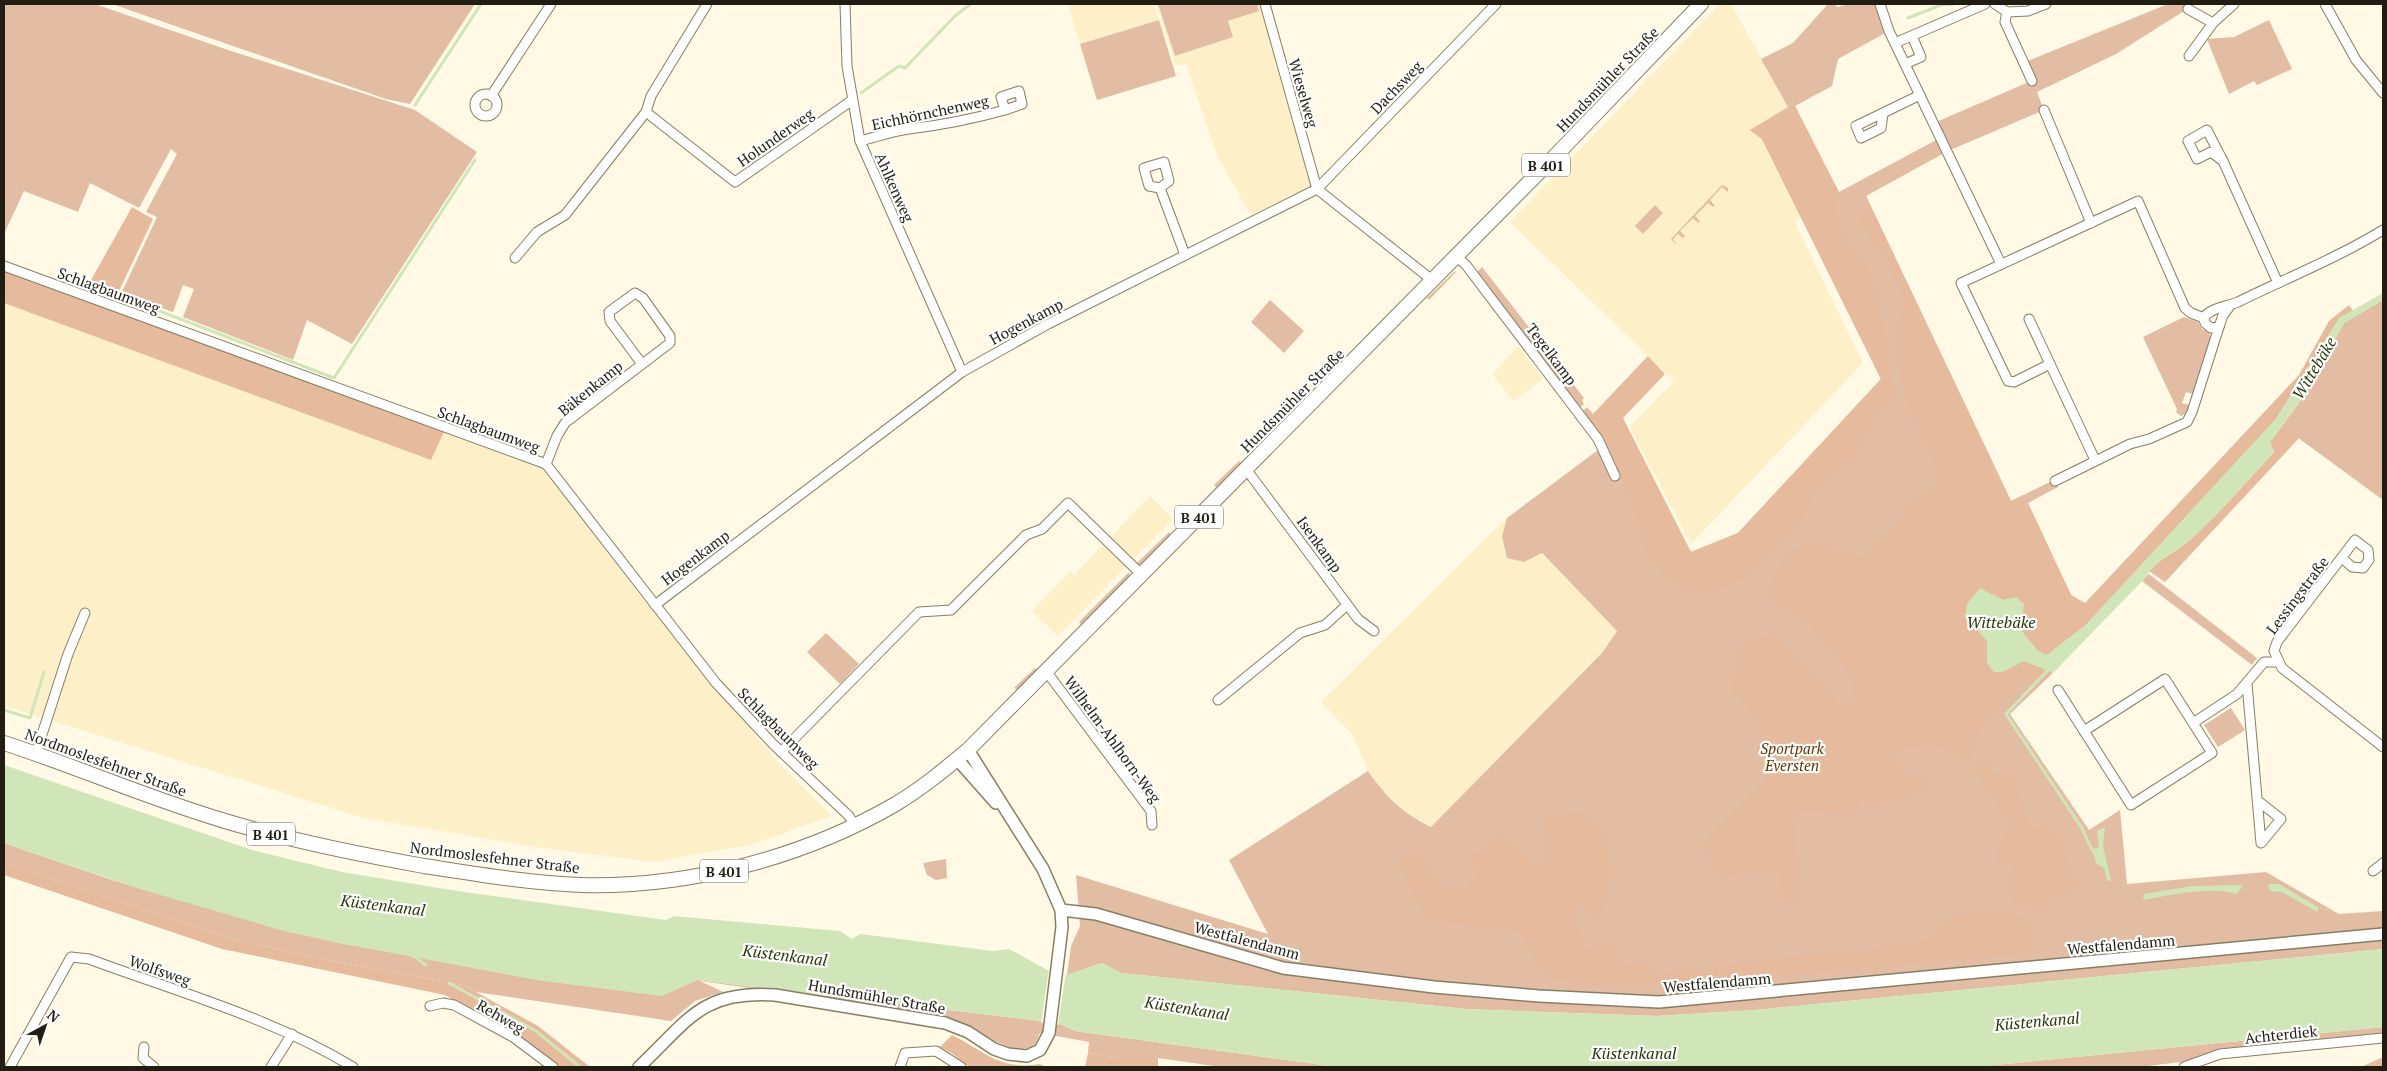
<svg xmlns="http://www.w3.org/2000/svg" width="2387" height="1071" font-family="'PT Serif',serif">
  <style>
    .built { fill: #fdf0c9 }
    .green { fill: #e2bda4 }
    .forest { fill: #e6ba9c }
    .water { fill: #d0e6b9 }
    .pier { fill: #fff9e6 }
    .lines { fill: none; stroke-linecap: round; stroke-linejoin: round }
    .stream { stroke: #d0e6b9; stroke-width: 3 }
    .minor-casing { stroke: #877e62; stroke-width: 11 }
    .tertiary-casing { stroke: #877e62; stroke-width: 14 }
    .primary-casing { stroke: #877e62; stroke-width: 16 }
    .minor { stroke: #fff; stroke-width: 9 }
    .tertiary { stroke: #fff; stroke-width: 11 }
    .primary { stroke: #fff; stroke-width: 14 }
    .labels { text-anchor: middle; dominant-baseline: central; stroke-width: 4.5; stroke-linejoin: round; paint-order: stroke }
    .shield { fill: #fff; stroke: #646159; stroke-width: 1 }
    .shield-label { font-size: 14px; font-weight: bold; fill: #211d12 }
    .street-label { font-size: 15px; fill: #211d12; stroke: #fff }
    .park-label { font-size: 15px; font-style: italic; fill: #673200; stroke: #fff }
    .water-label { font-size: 16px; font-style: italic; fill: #263807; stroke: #fff }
  </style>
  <rect width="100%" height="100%" fill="#fff9e6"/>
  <g class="built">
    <polygon points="1068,4 1154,4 1159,20 1080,44"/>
    <polygon points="1156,4 1265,4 1317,189 1253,220 1216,153 1186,64 1176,66"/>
    <polygon points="1720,4 1731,4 1788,107 1751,130 1762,139 1801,216 1795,223 1863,363 1691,544 1630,427 1674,381 1510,222"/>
    <polygon points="4,303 431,460 444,432 543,468 638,593 776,760 832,816 750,845 653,862 543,848 364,818 4,706"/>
    <polygon points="1518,346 1543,379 1513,401 1493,374"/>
    <polygon points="1150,496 1173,519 1058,636 1032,611 1070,572 1074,575"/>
    <polygon points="1507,518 1502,536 1524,562 1541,553 1617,630 1602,653 1431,827 1397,808 1385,795 1368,771 1353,735 1321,702"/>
  </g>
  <g class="green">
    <polygon points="4,4 95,4 225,49 415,110 477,152 352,344 307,320 293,360 183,317 194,289 183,285 173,312 121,294 157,217 146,212 177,154 171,149 139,208 90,183 78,212 24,191 4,234"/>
    <polygon points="112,4 475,4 410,104 386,99"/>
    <polygon points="1158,4 1257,4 1259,11 1228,21 1233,37 1175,56"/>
    <path d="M1828,4H1834L1838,7L1849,4H1880L1889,31L1838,59L1832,86L1795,106L1839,192L1940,138L1934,123L2031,81L2023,63L2168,4H2184L2187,9L2116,54L2037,92L2044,110L1948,151L1866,196L2011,501L2054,480L2058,487L2028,503L2071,595L2049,669L2053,673L2010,714L2089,830L2120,810L2127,884L2266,872L2339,914L2383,911V949L1755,1010L1657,1016L1466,1009L1121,973L1102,963L1067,975L1071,946L1080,926L1076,875L1268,934L1229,860L1368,771C1387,798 1401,812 1431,827L1602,653L1617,631L1542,553L1524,562L1507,558L1502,536L1507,518L1606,444L1691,552L1738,533L1881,379L1762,139L1750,130L1788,107L1761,59L1793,43Z"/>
    <polygon points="1159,20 1176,76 1097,100 1080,44"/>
    <polygon points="2269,20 2292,69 2257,85 2254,81 2229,94 2207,39 2234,37"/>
    <polygon points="1722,185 1728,188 1728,192 1722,187 1710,200 1715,206 1713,207 1708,203 1695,216 1700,221 1698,223 1693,218 1680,231 1685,236 1683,238 1678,234 1673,239 1677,245 1671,239"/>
    <polygon points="1655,205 1663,213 1643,234 1635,226"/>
    <polygon points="1482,267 1584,398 1582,400 1584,404 1580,408 1477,272"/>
    <polygon points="1455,271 1456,272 1429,300 1427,298"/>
    <polygon points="1270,300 1304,331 1284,353 1251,322"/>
    <polygon points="2383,300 2383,500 2282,426 2301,400 2344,323"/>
    <polygon points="2184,317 2198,322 2202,329 2209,332 2212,340 2193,394 2186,392 2182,403 2189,405 2189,412 2181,416 2176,412 2177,409 2143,337"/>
    <polygon points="1344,355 1348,358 1337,371 1332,371 1323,381 1321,379"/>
    <polygon points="1295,404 1298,406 1268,437 1265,434"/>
    <polygon points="1239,461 1242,463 1237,467 1238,471 1217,488 1214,485"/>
    <path d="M1169,532L1171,534C1161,545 1154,557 1143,565L1136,564Z"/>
    <polygon points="1129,572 1130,577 1083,627 1079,622"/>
    <polygon points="2149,574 2257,658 2252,665 2142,581"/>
    <polygon points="826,633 859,664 840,684 807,652"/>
    <polygon points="1035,668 1038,670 1018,690 1014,688"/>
    <polygon points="2231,708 2245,730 2218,747 2204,725"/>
    <polygon points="4,843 112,880 339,943 663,995 697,980 1058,1023 1075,1031 1337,1067 1221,1067 1158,1058 1120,1058 1088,1053 1089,1042 1040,1033 1035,1044 1029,1048 1014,1049 994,1041 971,1027 947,1018 872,1005 700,981 723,992 695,1001 671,1021 476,992 463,985 320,959 228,938 4,864"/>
    <polygon points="946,859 947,878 936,880 927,875 923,863"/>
    <polygon points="2383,1027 2383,1038 2139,1067 1974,1067"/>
    <polygon points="2383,1057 2383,1067 2361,1067"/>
  </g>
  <g class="forest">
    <polygon points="1795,106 1839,193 1833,209 1847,244 1869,271 1878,301 1892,395 1869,426 1854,458 1822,483 1813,494 1799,523 1776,543 1756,568 1743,577 1718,589 1700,591 1683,588 1674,583 1661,572 1651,559 1644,546 1638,513 1606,444 1583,411 1587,407 1593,414 1648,356 1665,374 1623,418 1691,552 1738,533 1881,379 1762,139 1750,130"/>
    <path d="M1866,196L2011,501L2024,495L2071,595L2085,603L2299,375L2329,321L2349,305L2353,311L2339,319L2276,419L2085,626L2047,655C2024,644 2020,618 2003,601C1998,595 1986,591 1979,588L1967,604L1966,616L1987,641V663L2003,672L2024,661L2049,669L2036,685L2023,679C2001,707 1968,725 1971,765C1940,738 1927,744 1890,750L1903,776H1924L1925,788L1902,801L1896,792L1890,800L1871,806L1863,799L1851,813L1803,810L1793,816L1798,901H1785L1780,867L1720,876L1703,843L1787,759L1762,732L1755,713L1733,692L1741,646L1776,634L1844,710L1856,700L1852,679L1839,657L1810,624L1791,609L1774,603L1768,588L1788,556L1806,541L1862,559L1865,553L1905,517L1910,503L1936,486V464L1904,393L1897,336L1905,301L1887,259L1861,225Z"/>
    <polygon points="132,207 153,219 119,291 91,280"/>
    <polygon points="4,270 444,432 431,460 4,303"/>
    <path d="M2282,426L2300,437L2165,582L2149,571C2162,557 2178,551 2192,538C2221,512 2247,481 2274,452L2270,442Z"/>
    <polygon points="1977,760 1988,763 1995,774 2013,775 2015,786 2031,833 2038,826 2055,833 2078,890 2044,899 2048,912 2013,901 2007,879 2015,871 2011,861 2002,864 1995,859 2012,823 1974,769"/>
    <path d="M1582,814L1607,838C1609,864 1614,895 1597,917L1579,901L1574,916L1582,950L1615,946L1618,966L1650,963L1652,976L1793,957L1859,953L1935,939L1950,916L2009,913L2028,922L2032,952L1661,984L1546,978L1521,931L1428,919L1397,860L1419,855L1439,886L1463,892L1482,872L1470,858L1502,833L1531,864L1547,869L1544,815Z"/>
    <polygon points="4,864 228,938 320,959 463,985 538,1026 590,1067 560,1067 527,1041 445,995 222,949 4,875"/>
    <path d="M952,1035C984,1051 1000,1071 1040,1064L1045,1067H969L953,1054L940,1047Z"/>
    <polygon points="1088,1053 1120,1058 1158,1058 1158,1067 1085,1067"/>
  </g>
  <g class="water">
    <path d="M2383,293V300L2344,323L2301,400L2270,442L2274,452C2247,481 2221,512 2192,538C2178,551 2162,557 2149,571V574L2053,673L2024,661L2003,672H1994L1987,663V641L1965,616L1967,604L1980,588L2003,600L2016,597L2024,604L2021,630L2038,651L2047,655L2085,626L2276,419L2339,318Z"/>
    <polygon points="4,765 252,850 342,872 457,891 666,920 674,916 840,931 852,939 860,934 993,951 1009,949 1049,971 1067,975 1102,963 1121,973 1466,1009 1657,1016 1755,1010 2383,949 2383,1027 1974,1067 1337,1067 1075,1031 1058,1023 697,980 662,996 536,980 339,943 284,931 140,889 4,843"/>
    <polygon points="2105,827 2103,846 2111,881 2108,881 2104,868 2097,864 2092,850 2099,847 2097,831"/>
    <polygon points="2268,884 2279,884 2319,908 2317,912 2282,892 2270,891"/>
    <path d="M2243,885L2237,894C2207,886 2173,895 2143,900L2144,894L2192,886Z"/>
  </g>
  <polygon class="pier" points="1049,969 1066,972 1058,1025 1041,1023"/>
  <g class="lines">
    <g class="stream">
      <polyline points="1908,18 1941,5 1954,4"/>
      <polyline points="861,93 899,66 905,68 955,16 971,4"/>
      <polyline points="415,105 481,4"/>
      <polyline points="92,285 334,378 475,160"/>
      <polyline points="2049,669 2006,714 2083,830 2092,850"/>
      <polyline points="4,710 30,718 44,672"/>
      <polyline points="411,954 426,965"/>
      <polyline points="449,983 536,1031 580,1067"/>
    </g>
    <g class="minor-casing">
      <g id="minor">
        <polyline points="845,4 847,66 860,141 962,372"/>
        <polyline points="1265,4 1317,189"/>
        <polyline points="1880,4 1889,31 2001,264"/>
        <polyline points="1995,4 2007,12 2005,22 2032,81"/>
        <polyline points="2325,4 2356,60 2383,93"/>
        <polyline points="2188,9 2213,23 2234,4"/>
        <polyline points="2007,12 2028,11 2046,4"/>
        <polyline points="1895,43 1985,4"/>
        <polyline points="2189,56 2213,23"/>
        <polyline points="1905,64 1921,57 1912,36"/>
        <circle cx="486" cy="105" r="11"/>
        <polyline points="491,96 551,4"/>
        <polyline points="2044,110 2091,223"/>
        <polyline points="646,112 735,182 851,101"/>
        <polyline points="1883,114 1881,128 1861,138 1856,126 1920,95"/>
        <polygon points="2207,130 2223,161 2211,152 2197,159 2188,141"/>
        <path d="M860,141C876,137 893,131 909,129C942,125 973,119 1005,110L1001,97L1019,91L1022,104L1005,110"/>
        <polyline points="2223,161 2278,283"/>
        <polyline points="1160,188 1149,186 1144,168 1164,162 1169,181 1160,188 1185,255"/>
        <polyline points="1317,189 1496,4"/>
        <polyline points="1456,256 1466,265 1598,439 1615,476"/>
        <polyline points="515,258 537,232 565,215 646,112 651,96 707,4"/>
        <polyline points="4,266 546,464 716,683 773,744 849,816 854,825"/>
        <path d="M2230,306L2223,315L2219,327L2211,328L2205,323L2204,318C2209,308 2228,306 2238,302C2287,278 2337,258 2383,230"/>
        <polyline points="2029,319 2050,364 2014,382 2008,381 1961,283 2138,201 2185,308 2191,313 2204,318"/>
        <polyline points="2050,364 2095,460"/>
        <polyline points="546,464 557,436 565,423 670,343 670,336 643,298 635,293 609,312 610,321 642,364"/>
        <polyline points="1246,469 1358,619 1374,631"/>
        <polyline points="2055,481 2130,444 2149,439 2187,422 2192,412 2219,327"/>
        <polyline points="2342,558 2352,567 2363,568 2369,560 2368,550 2355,540 2277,642 2274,651 2282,668 2383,747"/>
        <polyline points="655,605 962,372 1048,324 1317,189 1432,280"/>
        <polyline points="1046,671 1151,811 1152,825"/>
        <polyline points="2247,684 2261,843 2281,819 2257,800"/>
        <polyline points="2058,690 2084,731"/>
        <polyline points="1218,700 1300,633 1325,625 1347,605"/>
        <polyline points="2193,723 2212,753 2131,805 2084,731 2165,679 2193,723 2237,694 2264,662 2278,662"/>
        <polyline points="781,752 919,612 951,610 1026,535 1042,529 1068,503 1142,575"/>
        <polyline points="36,753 68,654 85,613"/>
        <polyline points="2373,871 2383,863"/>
        <polyline points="430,1006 443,1003 454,1005 513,1037 553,1067"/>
        <polyline points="144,1047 143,1058 154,1067"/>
        <path d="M10,1067L71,957L89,959C178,992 272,1018 353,1067"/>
        <polyline points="271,1067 292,1034"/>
        <polyline points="900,1067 905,1053 936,1051 961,1067"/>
        <polyline points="2184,1067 2220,1054 2383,1038"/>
      </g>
    </g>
    <g class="tertiary-casing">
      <g id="tertiary">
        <polyline points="957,759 996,803"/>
        <polyline points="1061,910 1096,914 1283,968 1434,987 1539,996 1659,1002 2383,934"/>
        <path d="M639,1067C688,1021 701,990 775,995L945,1023L968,1032L994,1049L1008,1054L1027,1056L1040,1050L1049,1033L1062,927L1061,910L1043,869L968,750"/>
      </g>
    </g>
    <g class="primary-casing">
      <path id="primary" d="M4,743C78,767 150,799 225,821C291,841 357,854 424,866C476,874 529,883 581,885C687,888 802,858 894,805C921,789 944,770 968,750L1559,152L1701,4"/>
    </g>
    <use href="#minor" class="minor"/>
    <use href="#tertiary" class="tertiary"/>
    <use href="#primary" class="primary"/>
  </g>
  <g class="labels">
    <g class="shield">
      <rect x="1522" y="153.5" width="48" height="23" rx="4"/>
      <rect x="1175" y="505.5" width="48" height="23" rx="4"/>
      <rect x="247" y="822.5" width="48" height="23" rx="4"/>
      <rect x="700" y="859.5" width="48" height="23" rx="4"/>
    </g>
    <g class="shield-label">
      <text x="1546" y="165">B 401</text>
      <text x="1199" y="517">B 401</text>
      <text x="271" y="834">B 401</text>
      <text x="724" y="871">B 401</text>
    </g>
    <g class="street-label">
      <text transform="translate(1607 79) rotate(-46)">Hundsmühler Straße</text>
      <text transform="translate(1396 87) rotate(-46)">Dachsweg</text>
      <text transform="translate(1304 93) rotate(74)">Wieselweg</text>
      <text transform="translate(930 112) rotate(-12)">Eichhörnchenweg</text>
      <text transform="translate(775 137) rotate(-35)">Holunderweg</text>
      <text transform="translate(895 187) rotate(66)">Ahlkenweg</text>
      <text transform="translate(109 290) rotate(20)">Schlagbaumweg</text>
      <text transform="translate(1026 321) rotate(-28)">Hogenkamp</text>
      <text transform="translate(1552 354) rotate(53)">Tegelkamp</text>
      <text transform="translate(590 388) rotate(-39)">Bäkenkamp</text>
      <text transform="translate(1292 400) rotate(-45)">Hundsmühler Straße</text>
      <text transform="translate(489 429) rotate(20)">Schlagbaumweg</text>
      <text transform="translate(1320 544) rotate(54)">Isenkamp</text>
      <text transform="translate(695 557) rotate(-37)">Hogenkamp</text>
      <text transform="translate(2297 595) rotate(-53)">Lessingstraße</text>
      <text transform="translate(779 728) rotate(45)">Schlagbaumweg</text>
      <text transform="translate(1113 739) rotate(54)">Wilhelm-Ahlhorn-Weg</text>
      <text transform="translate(106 762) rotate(20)">Nordmoslesfehner Straße</text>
      <text transform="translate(495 857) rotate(7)">Nordmoslesfehner Straße</text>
      <text transform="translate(1247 940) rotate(15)">Westfalendamm</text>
      <text transform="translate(2121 944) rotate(-5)">Westfalendamm</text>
      <text transform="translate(160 970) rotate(19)">Wolfsweg</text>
      <text transform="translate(1717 982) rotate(-5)">Westfalendamm</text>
      <text transform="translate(877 996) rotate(10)">Hundsmühler Straße</text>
      <text transform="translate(501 1016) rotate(30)">Rehweg</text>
      <text transform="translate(2281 1034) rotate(-6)">Achterdiek</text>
    </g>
    <g class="park-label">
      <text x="1792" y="748">Sportpark<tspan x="1792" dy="17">Eversten</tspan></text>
    </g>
    <g class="water-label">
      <text transform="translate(2314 368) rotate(-59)">Wittebäke</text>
      <text x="2001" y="622">Wittebäke</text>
      <text transform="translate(383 905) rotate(7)">Küstenkanal</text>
      <text transform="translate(785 955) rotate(7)">Küstenkanal</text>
      <text transform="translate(1187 1008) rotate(9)">Küstenkanal</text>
      <text transform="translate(2037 1021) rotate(-5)">Küstenkanal</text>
      <text x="1634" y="1053">Küstenkanal</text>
    </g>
  </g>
  <rect width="2387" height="1071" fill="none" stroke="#211d12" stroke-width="10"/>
  <g transform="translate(45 1026) rotate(40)" stroke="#ffffff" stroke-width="4" paint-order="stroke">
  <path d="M0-4L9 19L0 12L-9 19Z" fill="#211d12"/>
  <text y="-8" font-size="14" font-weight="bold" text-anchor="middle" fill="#211d12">N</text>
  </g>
</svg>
